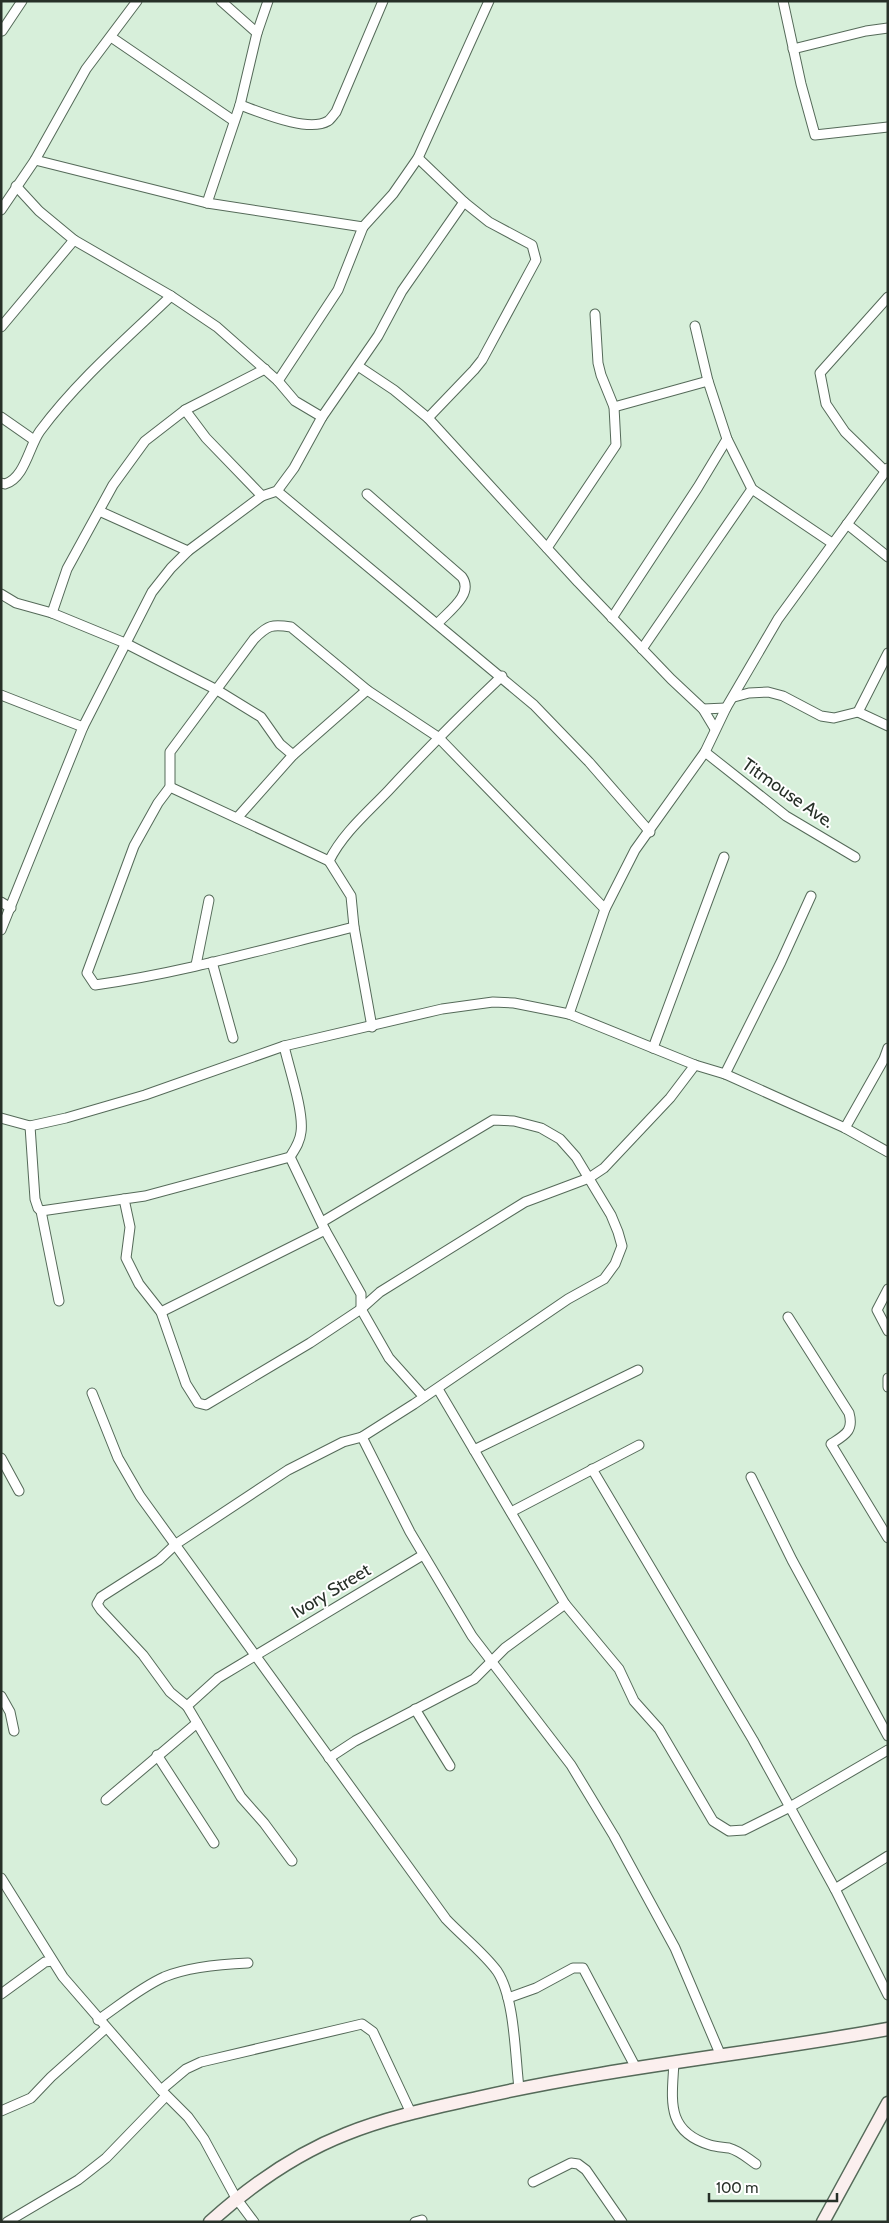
<svg xmlns="http://www.w3.org/2000/svg" width="889" height="2223" font-family="Cabin,sans-serif">
  <style>
    .lines { fill: none; stroke-linecap: round; stroke-linejoin: round }
    .street-casing { stroke: #556a59; stroke-width: 11 }
    .secondary-casing { stroke: #556a59; stroke-width: 15 }
    .street { stroke: #fff; stroke-width: 9 }
    .secondary { stroke: #fbefee; stroke-width: 12 }
    .labels { text-anchor: middle; dominant-baseline: central; stroke-width: 4; stroke-linejoin: round; paint-order: stroke }
    .street-label { font-size: 18px; fill: #273028; stroke: #fff }
  </style>
  <rect width="100%" height="100%" fill="#d7efda"/>
  <g class="lines">
    <g class="street-casing">
      <g id="street">
        <polyline points="221,1 257,33"/>
        <polyline points="783,1 801,84 815,135 888,127"/>
        <polyline points="2,31 22,1"/>
        <polyline points="111,37 234,121"/>
        <polyline points="793,49 866,31 888,28"/>
        <path d="M240,105C260,112 308,133 328,121C331,119 334,114 336,112L383,1"/>
        <polyline points="35,160 207,203 363,227 393,194 418,158 489,1"/>
        <polyline points="16,186 39,211 74,240 171,296 217,327 278,381 295,401 322,417 378,336 402,291 464,202 418,158"/>
        <polyline points="207,203 240,105 257,33 268,1"/>
        <polyline points="1,210 35,160 86,69 137,1"/>
        <polyline points="695,326 708,381 727,439 752,489 832,543"/>
        <polyline points="1,327 74,240"/>
        <polyline points="358,366 394,390 428,418 578,582 671,679 703,709 715,729"/>
        <polyline points="278,381 338,290 363,227"/>
        <polyline points="614,407 708,381"/>
        <polyline points="185,410 206,438 262,496"/>
        <polyline points="1,417 34,440"/>
        <polyline points="428,418 474,370 482,360 536,260 532,245 489,222 464,202"/>
        <polyline points="885,471 845,432 826,404 820,373 888,297"/>
        <path d="M1,483L5,484C25,478 29,446 40,431C77,381 126,339 171,296"/>
        <polyline points="277,491 534,705 589,762 650,832"/>
        <path d="M367,494L462,577C474,594 449,611 438,623"/>
        <polyline points="99,511 188,551"/>
        <polyline points="847,524 888,557"/>
        <polyline points="547,548 616,445 614,407 601,375 598,363 595,314"/>
        <polyline points="1,594 16,603 52,613 125,643 217,690 261,717 280,744 293,755"/>
        <polyline points="52,613 67,569 113,485 145,441 185,410 265,369"/>
        <polyline points="612,618 698,487 727,439"/>
        <polyline points="642,649 752,489"/>
        <polyline points="1,695 83,727"/>
        <polyline points="734,697 749,693 768,692 783,696 821,716 834,718 858,712 888,726"/>
        <polyline points="703,709 726,708"/>
        <polyline points="858,712 888,653"/>
        <polyline points="705,752 786,816 855,857"/>
        <polyline points="170,787 329,861"/>
        <polyline points="237,818 293,755 367,690"/>
        <polyline points="1,902 11,908"/>
        <path d="M354,927C268,948 182,973 95,985L87,973L134,846L158,803L170,787V752L254,639C268,625 272,624 291,627L367,690L438,737L605,909"/>
        <polyline points="1,930 83,727 152,592 171,568 188,551 262,496 277,491 294,468 322,417"/>
        <polyline points="212,962 233,1038"/>
        <polyline points="196,965 209,900"/>
        <polyline points="569,1014 605,909 635,850 705,752 726,708 778,619 888,468"/>
        <path d="M372,1027L354,927L351,896L329,861C343,833 367,813 388,791C425,751 463,713 502,676"/>
        <path d="M284,1046C289,1068 304,1112 301,1132C300,1142 295,1149 290,1157L145,1196L124,1199L130,1227L126,1258L139,1284L161,1312L186,1384L198,1403L206,1405L310,1343L361,1309L380,1292L525,1202L589,1178L604,1168L670,1098L695,1065"/>
        <polyline points="653,1048 724,857"/>
        <polyline points="725,1074 781,962 811,896"/>
        <polyline points="1,1118 30,1126 66,1118 145,1095 284,1046 442,1009 493,1002 514,1003 569,1014 695,1065 725,1074 845,1128 888,1152"/>
        <polyline points="30,1126 35,1199 38,1208 41,1211 59,1301"/>
        <polyline points="845,1128 884,1059 888,1048"/>
        <polyline points="290,1157 325,1230 361,1294 361,1309 389,1358 424,1397"/>
        <polyline points="41,1211 124,1199"/>
        <polyline points="888,1289 877,1310 888,1331"/>
        <polyline points="161,1312 325,1230"/>
        <path d="M788,1317L849,1413C854,1431 845,1435 831,1444L888,1538"/>
        <polyline points="888,1378 888,1387"/>
        <polyline points="438,1389 565,1604 619,1669 634,1701 659,1729 713,1821 729,1831 744,1830 790,1807 888,1750"/>
        <path d="M92,1393L118,1458L140,1496L446,1919C461,1935 484,1953 497,1971C515,1998 515,2056 519,2088"/>
        <polyline points="362,1437 410,1532 472,1636 571,1765 614,1836 675,1948 721,2056"/>
        <polyline points="474,1450 638,1370"/>
        <polyline points="1,1458 19,1491"/>
        <polyline points="592,1469 753,1740 835,1889 888,1995"/>
        <polyline points="751,1477 792,1560 888,1736"/>
        <polyline points="511,1512 639,1445"/>
        <polyline points="1,1696 10,1712 14,1731"/>
        <polyline points="187,1706 170,1692 143,1655 101,1610 97,1604 101,1597 159,1560 176,1544 288,1470 343,1442 362,1437 414,1404 568,1299 604,1279 615,1264 622,1246 618,1232 611,1215 576,1157 560,1139 541,1128 514,1121 493,1120 322,1222"/>
        <polyline points="415,1709 450,1766"/>
        <polyline points="157,1755 214,1843"/>
        <polyline points="329,1758 355,1741 474,1679 505,1648 565,1604"/>
        <polyline points="106,1800 197,1723"/>
        <polyline points="292,1861 264,1823 241,1797 187,1706 218,1678 423,1555"/>
        <polyline points="1,1878 63,1977 161,2090 188,2117 204,2139 236,2198 254,2222"/>
        <polyline points="835,1889 888,1856"/>
        <polyline points="1,1994 45,1962 52,1961"/>
        <polyline points="508,1998 536,1988 573,1968 583,1968 636,2068"/>
        <path d="M98,2020C120,2005 140,1988 164,1977C188,1967 223,1964 248,1963"/>
        <path d="M674,2062C672,2100 665,2131 710,2145C716,2147 723,2147 729,2148C740,2151 747,2158 756,2164"/>
        <polyline points="161,2090 186,2069 201,2062 362,2024 373,2032 411,2113"/>
        <polyline points="1,2111 31,2098 51,2077 106,2028"/>
        <polyline points="533,2182 571,2163 578,2164 586,2170 622,2222"/>
        <polyline points="7,2222 78,2180 106,2158 166,2096"/>
        <polyline points="415,2222 422,2220"/>
      </g>
    </g>
    <g class="secondary-casing">
      <g id="secondary">
        <path d="M210,2222C250,2186 295,2154 346,2134C388,2117 433,2108 477,2098C612,2067 751,2054 888,2029"/>
        <polyline points="823,2222 888,2103"/>
      </g>
    </g>
    <use href="#street" class="street"/>
    <use href="#secondary" class="secondary"/>
  </g>
  <g class="labels">
    <g class="street-label">
      <text transform="translate(788 793) rotate(35)">Titmouse Ave.</text>
      <text transform="translate(331 1591) rotate(-31)">Ivory Street</text>
    </g>
  </g>
  <rect width="889" height="2223" fill="none" stroke="#273028" stroke-width="5"/>
  <path d="M709 2193v8h128v-8" fill="none" stroke="#273028" stroke-width="2.5"/>
  <text x="716" y="2193" font-size="15" fill="#273028" stroke="#ffffff" stroke-width="4" paint-order="stroke">100 m</text>
</svg>
